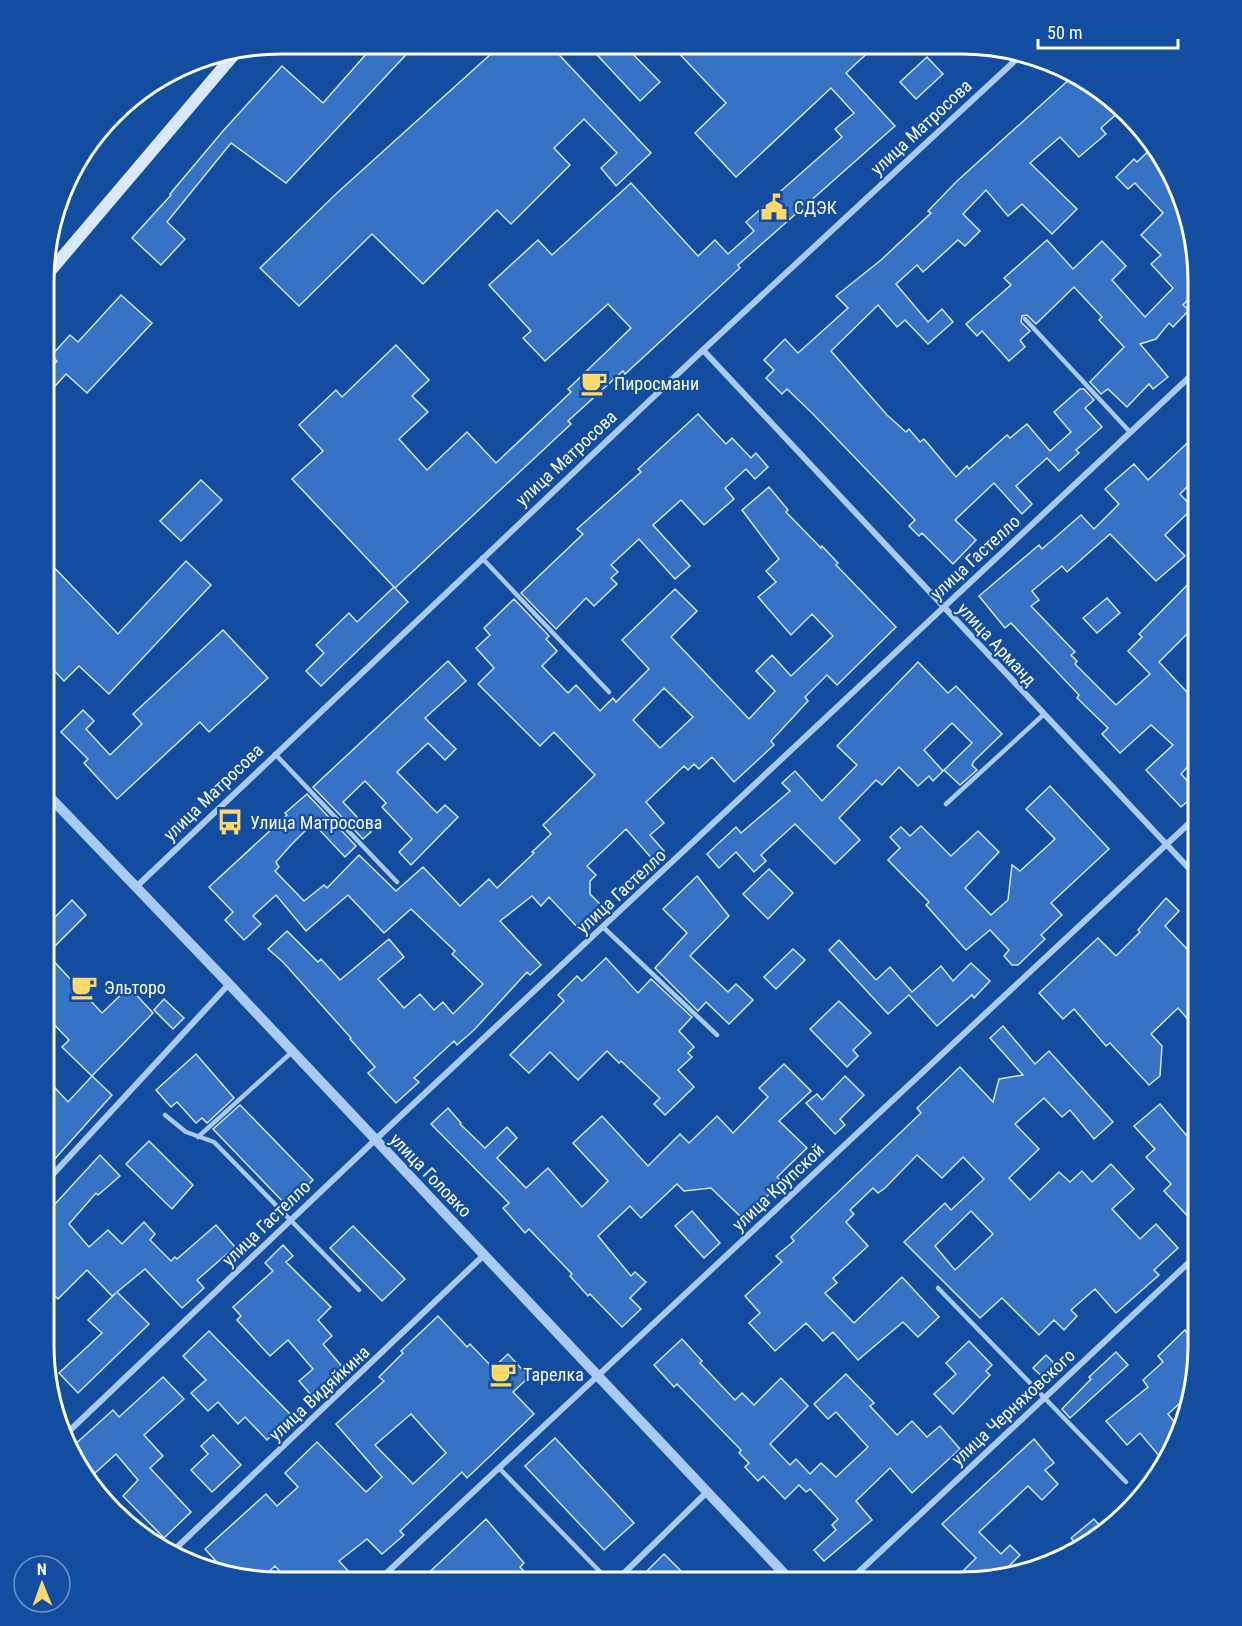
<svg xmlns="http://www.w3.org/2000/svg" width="1242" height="1626" font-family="'Roboto Condensed',sans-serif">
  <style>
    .building { fill: #3673c4; stroke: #d2e5fe; stroke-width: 1.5; fill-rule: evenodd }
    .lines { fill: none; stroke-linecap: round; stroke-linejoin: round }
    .service { stroke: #a9caf5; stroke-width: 4.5 }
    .minor { stroke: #a9caf5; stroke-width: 6 }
    .tertiary { stroke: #a9caf5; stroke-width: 10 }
    .secondary { stroke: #dae8fd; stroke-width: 12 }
    .labels { text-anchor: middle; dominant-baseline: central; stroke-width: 4.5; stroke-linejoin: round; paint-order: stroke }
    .street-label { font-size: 18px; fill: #fff; stroke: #124d9f }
    .poi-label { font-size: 18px; fill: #fff; stroke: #124d9f; text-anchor: start }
    .rim { fill: none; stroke: #fff; stroke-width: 3 }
  </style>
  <rect width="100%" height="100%" fill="#124d9f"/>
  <g class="building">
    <polygon points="375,44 416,44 286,183 231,143 167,222 185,239 161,265 132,238 171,195 170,194 223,131 282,66 323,103"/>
    <polygon points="502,44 549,44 651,153 616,186 601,168 617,153 584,119 554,148 570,165 511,224 497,210 423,284 372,234 299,306 260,268 337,193"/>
    <polygon points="587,44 624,45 660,82 640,101"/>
    <polygon points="671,45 876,45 846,73 895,126 738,265 740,268 625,374 623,371 568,421 571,424 395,588 408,602 321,686 306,671 324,653 316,645 349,613 357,622 394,587 292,479 323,451 299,425 336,390 342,397 396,345 429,380 412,396 428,412 399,439 427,470 467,432 496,463 571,392 568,389 631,328 608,304 545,361 523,338 531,331 489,285 538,240 552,255 631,183 698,256 715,240 728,254 754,231 746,222 842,137 835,129 854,113 831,88 736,177 695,133 726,103"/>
    <polygon points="927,57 943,74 916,99 900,82"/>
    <polygon points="1073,76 1093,84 1122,109 1101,128 1106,134 1079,157 1060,137 1030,163 1077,209 1052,234 1022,204 1008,216 986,190 963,214 980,231 965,246 958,240 923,272 917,265 896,284 928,322 942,309 953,322 928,344 905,320 897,327 878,305 831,351 887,415 906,432 909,429 920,442 924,439 956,477 967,466 969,469 1007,435 1010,438 1027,424 1050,451 1071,432 1054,412 1080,389 1084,389 1094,400 1085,408 1102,427 1076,450 1079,453 1059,471 1047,458 1016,486 1032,504 1022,514 994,483 955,520 976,540 953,564 922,533 919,536 909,526 915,520 812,413 787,389 782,394 766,378 774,370 764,360 785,339 798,353 848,308 836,296 881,260 931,213 928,211 956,182"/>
    <polygon points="1154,146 1174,176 1198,290 1183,305 1189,310 1173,327 1169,323 1156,339 1140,344 1168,377 1153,389 1149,384 1127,407 1108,389 1101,394 1090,382 1124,347 1099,320 1102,317 1074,287 1036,324 1027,315 1022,316 1021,322 1030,331 1020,340 1025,347 1009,361 982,331 977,336 966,324 1011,285 1004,278 1047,240 1073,269 1102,241 1126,266 1112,280 1145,317 1173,288 1151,264 1161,255 1141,235 1163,213 1135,183 1128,189 1116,177 1134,159 1137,162"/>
    <polygon points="121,295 152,323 87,393 66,374 45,397 45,374 57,361 51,356 70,335 78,342"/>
    <polygon points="698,414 726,444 732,438 751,458 756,453 768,467 755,479 746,469 725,488 734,499 704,525 681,500 653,525 690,566 675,579 639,539 611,565 618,572 611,578 617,584 594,606 586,598 556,629 521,593 583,534 577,529 641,472 638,469"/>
    <polygon points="1198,433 1198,476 1180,494 1193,508 1165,535 1185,556 1156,581 1110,534 1067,572 1062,566 1032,591 1039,600 1031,606 1075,652 1071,655 1077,661 1075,664 1116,705 1150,674 1128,651 1142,637 1139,634 1198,574 1198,623 1159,662 1198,704 1198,755 1181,774 1198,792 1181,807 1146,770 1173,745 1151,725 1120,753 1102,734 1108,728 1077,698 1079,695 1011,623 1005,628 979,596 1039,545 1042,549 1081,515 1094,529 1119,504 1105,489 1134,464 1148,480"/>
    <polygon points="201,480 222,500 181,541 160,521"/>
    <path d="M769,487L788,510L786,512L821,548L822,546L838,563L836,565L896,627L837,685L827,675L805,697L808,701L771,741L774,745L734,782L712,757L699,769L694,764L688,770L684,766L646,802L664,823L650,835L664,851L654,861L626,829L587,866L596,875L590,881V894L604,908L580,930L549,897L541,906L532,896L500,921L541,965L530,975L527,972L474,1030L457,1045L454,1041L414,1078L419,1082L396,1103L368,1073L375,1067L350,1039L351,1038L283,962L268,949L287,931L318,962L321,959L340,980L389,939L404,957L378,979L404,1008L420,994L434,1010L443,1002L453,1014L483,984L452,954L455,951L411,909L384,933L348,895L306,931L276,895L253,916L261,924L244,940L225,920L233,912L209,887L287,815L285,813L307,794L356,846L345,857L313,823L290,846L276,862L279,867L275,871L304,901L324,885L327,888L359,855L396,891L423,867L460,906L489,879L497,888L534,853L532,852L551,834L543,825L595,775L554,732L540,746L478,684L494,668L476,648L490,635L484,628L514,599L549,636L546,639L557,651L542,666L568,693L576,685L600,711L613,698L616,702L649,669L622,640L675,589L697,611L671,637L749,719L775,691L756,671L772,655L791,676L833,636L812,614L791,635L758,597L776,582L766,571L779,559L742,510ZM664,688L693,717L660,748L633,720Z"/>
    <polygon points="45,558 118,634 186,561 211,585 109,694 79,666 64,681 45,661"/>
    <polygon points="1107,598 1120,613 1097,633 1083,618"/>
    <polygon points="223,630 268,678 209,732 200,722 117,799 84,763 88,759 61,732 83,710 94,721 86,729 110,755 142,724 133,714"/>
    <polygon points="448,661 466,681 425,718 456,749 445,760 428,743 397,772 437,813 445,805 458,817 411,865 399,852 412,839 382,807 386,803 365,781 343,802 371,832 363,839 313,787"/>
    <polygon points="918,662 948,693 956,686 1002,734 974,761 972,765 977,770 960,785 944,770 972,743 952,723 924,750 943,771 933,781 929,776 918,786 899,767 882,785 876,780 839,818 860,840 835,864 795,824 761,855 766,861 754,872 736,852 719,868 707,854 736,827 741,833 790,791 782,783 795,771 822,801 857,765 837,746"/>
    <polygon points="1050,786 1109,849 1051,903 1062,915 1041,935 1045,939 1018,965 1012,965 1004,956 1009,950 990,930 966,950 926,905 929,902 888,860 900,848 890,837 901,827 910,836 921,826 951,856 978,831 999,852 965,888 991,915 1008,900 1012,865 1020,871 1055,839 1026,809"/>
    <polygon points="769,869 793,893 768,919 743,894"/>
    <polygon points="697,876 729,916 690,956 728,992 736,984 753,1000 729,1024 706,1002 698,1011 655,968 687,933 663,909"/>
    <polygon points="1166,898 1179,911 1165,926 1187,949 1198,938 1198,1031 1178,1008 1151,1034 1162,1046 1160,1076 1149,1085 1110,1043 1106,1046 1074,1009 1063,1019 1039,993 1098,938 1116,956 1140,932 1138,930"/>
    <polygon points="72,900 86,915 47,954 102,1013 129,987 153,1013 92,1076 62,1047 69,1040 44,1014 44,928"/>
    <polygon points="839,940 876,980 890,967 912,992 941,966 953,981 971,963 990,981 974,998 972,995 937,1026 909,995 888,1014 829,950"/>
    <polygon points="793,949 805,960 776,989 764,977"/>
    <polygon points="606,958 638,993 651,979 692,1017 679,1031 694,1047 688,1053 692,1057 678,1070 694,1087 665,1115 654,1104 660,1098 621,1061 619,1063 607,1051 578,1080 550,1052 529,1073 510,1055 564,1001 558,995 577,976 582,981"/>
    <polygon points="164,999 184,1018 173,1029 154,1010"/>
    <polygon points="839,1001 871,1033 853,1050 858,1056 847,1067 810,1029"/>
    <path d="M1003,1026L1035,1064L1049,1051L1113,1122L1094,1139L1070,1110L1062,1117L1044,1098L1015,1124L1039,1149L1009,1178L1030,1200L1059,1172L1070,1182L1082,1171L1092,1182L1111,1164L1134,1189L1112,1209L1140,1239L1156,1224L1178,1248L1154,1270L1159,1275L1116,1313L1095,1289L1071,1310L1077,1316L1064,1330L1054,1320L1039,1335L1002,1298L980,1318L904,1242L945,1203L951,1210L984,1179L963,1157L942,1178L917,1155L885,1188L878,1193L873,1188L850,1210L854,1214L846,1222L868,1246L833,1278L837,1283L825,1293L854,1323L902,1277L939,1317L918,1337L903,1322L858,1360L833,1332L823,1341L806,1323L775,1351L749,1323L760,1313L745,1296L782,1262L776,1256L794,1241L791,1237L921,1113L917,1108L960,1067L993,1102L999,1079L1023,1075L990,1038ZM971,1211L993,1234L955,1270L935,1246Z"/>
    <polygon points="196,1054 234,1098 207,1123 202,1118 196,1123 177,1102 171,1107 156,1090"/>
    <polygon points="784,1064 811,1091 779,1121 807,1148 777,1177 782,1182 743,1219 711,1188 684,1191 677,1184 641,1218 630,1206 598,1236 631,1276 635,1272 646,1282 630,1298 641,1309 622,1327 590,1294 588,1296 570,1276 572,1274 529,1229 525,1233 503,1208 509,1203 431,1124 448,1108 461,1123 460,1124 485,1148 507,1127 517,1138 497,1158 526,1188 548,1168 582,1207 608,1181 573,1143 602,1116 648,1166 680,1134 689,1143 717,1116 733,1133 768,1097 759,1088"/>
    <polygon points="44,1076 68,1102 92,1076 112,1095 44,1171"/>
    <polygon points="845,1076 864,1095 840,1119 845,1125 835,1134 806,1103 817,1094 822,1100"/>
    <polygon points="1160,1104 1198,1149 1198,1227 1164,1191 1171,1184 1146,1157 1155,1149 1134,1126"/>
    <polygon points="240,1105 313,1180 287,1206 213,1129"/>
    <polygon points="149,1141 193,1185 172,1209 126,1164"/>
    <polygon points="100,1155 120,1176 98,1195 96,1193 69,1224 89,1247 108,1230 122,1244 144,1222 155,1234 150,1240 171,1261 175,1257 177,1259 216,1225 235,1247 197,1280 204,1288 182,1308 145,1269 117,1292 149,1324 78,1393 59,1373 102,1333 88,1320 116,1293 112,1296 87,1270 58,1299 45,1286 52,1279 44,1270 44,1216"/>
    <polygon points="692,1211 720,1243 704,1258 675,1226"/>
    <polygon points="353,1226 405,1279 382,1301 330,1248"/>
    <polygon points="283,1245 293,1256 286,1262 331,1307 318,1320 332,1336 323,1344 345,1370 313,1397 299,1381 313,1369 288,1340 270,1356 237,1320 241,1316 233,1307 273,1271 265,1263"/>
    <path d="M438,1316L467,1347L470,1344L493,1368L508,1354L529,1377L513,1392L534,1414L467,1478L462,1472L400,1531L404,1535L382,1554L367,1539L339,1561L351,1574L344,1581H289L275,1566L259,1581H250L226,1572L205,1549L266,1494L277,1506L298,1487L285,1473L317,1442L366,1492L382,1477L336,1424L384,1381L379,1377L403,1353L401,1351ZM411,1414L446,1453L413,1484L375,1445Z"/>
    <polygon points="1198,1325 1198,1361 1191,1393 1168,1414 1180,1429 1180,1433 1165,1463 1140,1433 1127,1445 1106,1421 1148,1387 1143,1380 1163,1362 1158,1356 1185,1330 1188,1334"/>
    <polygon points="209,1331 292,1416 267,1440 245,1417 238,1424 218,1402 208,1411 191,1393 206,1380 183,1356"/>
    <polygon points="682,1339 702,1361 700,1363 735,1400 742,1393 754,1405 781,1378 808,1406 770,1444 790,1465 796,1459 810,1474 821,1463 836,1477 868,1447 836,1412 828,1419 814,1404 846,1374 874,1403 870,1406 897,1435 912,1421 927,1437 940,1426 960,1449 912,1493 890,1468 856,1501 872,1520 824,1561 814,1550 836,1530 832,1525 838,1519 810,1489 806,1492 799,1485 785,1499 763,1476 758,1481 745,1467 749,1463 739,1453 741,1450 677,1384 674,1387 654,1365"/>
    <polygon points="969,1341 992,1365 986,1371 990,1375 953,1414 934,1394 956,1374 946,1363"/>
    <polygon points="1116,1352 1128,1365 1070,1418 1062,1409 1091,1379 1089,1377"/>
    <polygon points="1046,1355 1059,1368 1046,1380 1033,1368"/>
    <polygon points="163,1377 184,1399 144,1435 163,1456 150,1468 191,1512 164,1538 123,1496 138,1480 116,1454 95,1473 72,1447 113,1410 119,1417"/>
    <polygon points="213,1435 241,1465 212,1492 191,1470 208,1454 201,1446"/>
    <polygon points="555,1438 634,1523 604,1550 525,1466"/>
    <polygon points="1034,1439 1054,1463 1045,1470 1058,1484 1042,1500 1028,1486 979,1532 1001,1554 1010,1545 1020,1555 1002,1573 952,1582 976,1558 942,1524"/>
    <polygon points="486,1519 524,1563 520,1567 533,1581 420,1581"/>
    <polygon points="1094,1519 1105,1532 1080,1549 1071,1538"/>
    <polygon points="664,1554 692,1582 636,1582"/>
  </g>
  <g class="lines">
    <g class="service">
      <polyline points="1025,319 1130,432"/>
      <polyline points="482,558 609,692"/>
      <polyline points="275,754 397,882"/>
      <polyline points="946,804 1043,715"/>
      <polyline points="604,928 717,1035"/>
      <polyline points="1197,1057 1198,1056"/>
      <polyline points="165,1115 186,1132 214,1142 359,1290"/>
      <polyline points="198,1137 292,1052"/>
      <polyline points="938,1288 1126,1482"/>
      <polyline points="499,1468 610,1582"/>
    </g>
    <g class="minor">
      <polyline points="703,350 1198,878"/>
      <polyline points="136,887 703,350 1020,56"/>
      <polyline points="44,1184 229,984"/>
      <polyline points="65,1435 375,1140 1198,369"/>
      <polyline points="173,1551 485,1254"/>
      <polyline points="378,1581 1198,815"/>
      <polyline points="615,1582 707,1492"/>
      <polyline points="848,1582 1198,1254"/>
    </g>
    <polyline class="tertiary" points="45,792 229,984 792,1582"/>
    <polyline class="secondary" points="46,276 237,51"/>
  </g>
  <defs>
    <g id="civic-bare" transform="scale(2.07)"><path d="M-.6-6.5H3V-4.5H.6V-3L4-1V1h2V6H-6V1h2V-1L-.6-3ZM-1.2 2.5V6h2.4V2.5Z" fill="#ffd86d" stroke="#124d9f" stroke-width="2.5" paint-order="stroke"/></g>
    <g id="cafe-bare" transform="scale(2.07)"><path d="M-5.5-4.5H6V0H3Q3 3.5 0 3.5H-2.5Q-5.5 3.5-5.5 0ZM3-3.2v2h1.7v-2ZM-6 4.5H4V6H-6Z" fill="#ffd86d" stroke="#124d9f" stroke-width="2.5" paint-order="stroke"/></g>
    <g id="bus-bare" transform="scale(2.07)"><path d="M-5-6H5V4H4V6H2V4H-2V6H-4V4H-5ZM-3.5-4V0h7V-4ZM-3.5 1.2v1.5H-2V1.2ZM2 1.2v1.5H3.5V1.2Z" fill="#ffd86d" stroke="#124d9f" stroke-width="2.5" paint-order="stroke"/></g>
  </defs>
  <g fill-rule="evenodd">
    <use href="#civic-bare" x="774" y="207"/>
    <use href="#cafe-bare" x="594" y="383"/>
    <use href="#bus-bare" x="230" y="822"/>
    <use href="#cafe-bare" x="84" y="987"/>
    <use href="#cafe-bare" x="503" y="1374"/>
  </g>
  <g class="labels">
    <g class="street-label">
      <text transform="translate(921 127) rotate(-43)">улица Матросова</text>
      <text transform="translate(566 458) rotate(-43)">улица Матросова</text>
      <text transform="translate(975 557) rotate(-43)">улица Гастелло</text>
      <text transform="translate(997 644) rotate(47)">улица Арманд</text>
      <text transform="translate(213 792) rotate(-44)">улица Матросова</text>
      <text transform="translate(621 891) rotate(-43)">улица Гастелло</text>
      <text transform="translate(431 1175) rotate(46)">улица Головко</text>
      <text transform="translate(778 1187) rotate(-43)">улица Крупской</text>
      <text transform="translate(266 1223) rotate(-44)">улица Гастелло</text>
      <text transform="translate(319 1393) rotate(-43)">улица Видяйкина</text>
      <text transform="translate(1013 1407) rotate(-43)">улица Черняховского</text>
    </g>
    <g class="poi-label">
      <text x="794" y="207">СДЭК</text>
      <text x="614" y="383">Пиросмани</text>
      <text x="250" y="822">Улица Матросова</text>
      <text x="104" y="987">Эльторо</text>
      <text x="523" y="1374">Тарелка</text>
    </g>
  </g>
  <path d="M0 0H1242V1626H0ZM281 54H961A227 227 0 0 1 1188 281V1345A227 227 0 0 1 961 1572H281A227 227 0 0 1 54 1345V281A227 227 0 0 1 281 54Z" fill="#124d9f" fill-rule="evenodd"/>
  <path class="rim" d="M281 54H961A227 227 0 0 1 1188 281V1345A227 227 0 0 1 961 1572H281A227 227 0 0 1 54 1345V281A227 227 0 0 1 281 54Z"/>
  <g transform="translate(42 1584) rotate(359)"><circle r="28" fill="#124d9f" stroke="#7194c5" stroke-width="1.5"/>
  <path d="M0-4.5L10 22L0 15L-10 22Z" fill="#ffd86d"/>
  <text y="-9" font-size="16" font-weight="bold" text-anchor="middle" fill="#ffffff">N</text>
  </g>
  <path d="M1038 39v9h140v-9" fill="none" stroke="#ffffff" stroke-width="3"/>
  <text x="1047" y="39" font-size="18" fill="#ffffff" stroke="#124d9f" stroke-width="4.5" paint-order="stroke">50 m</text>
</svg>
